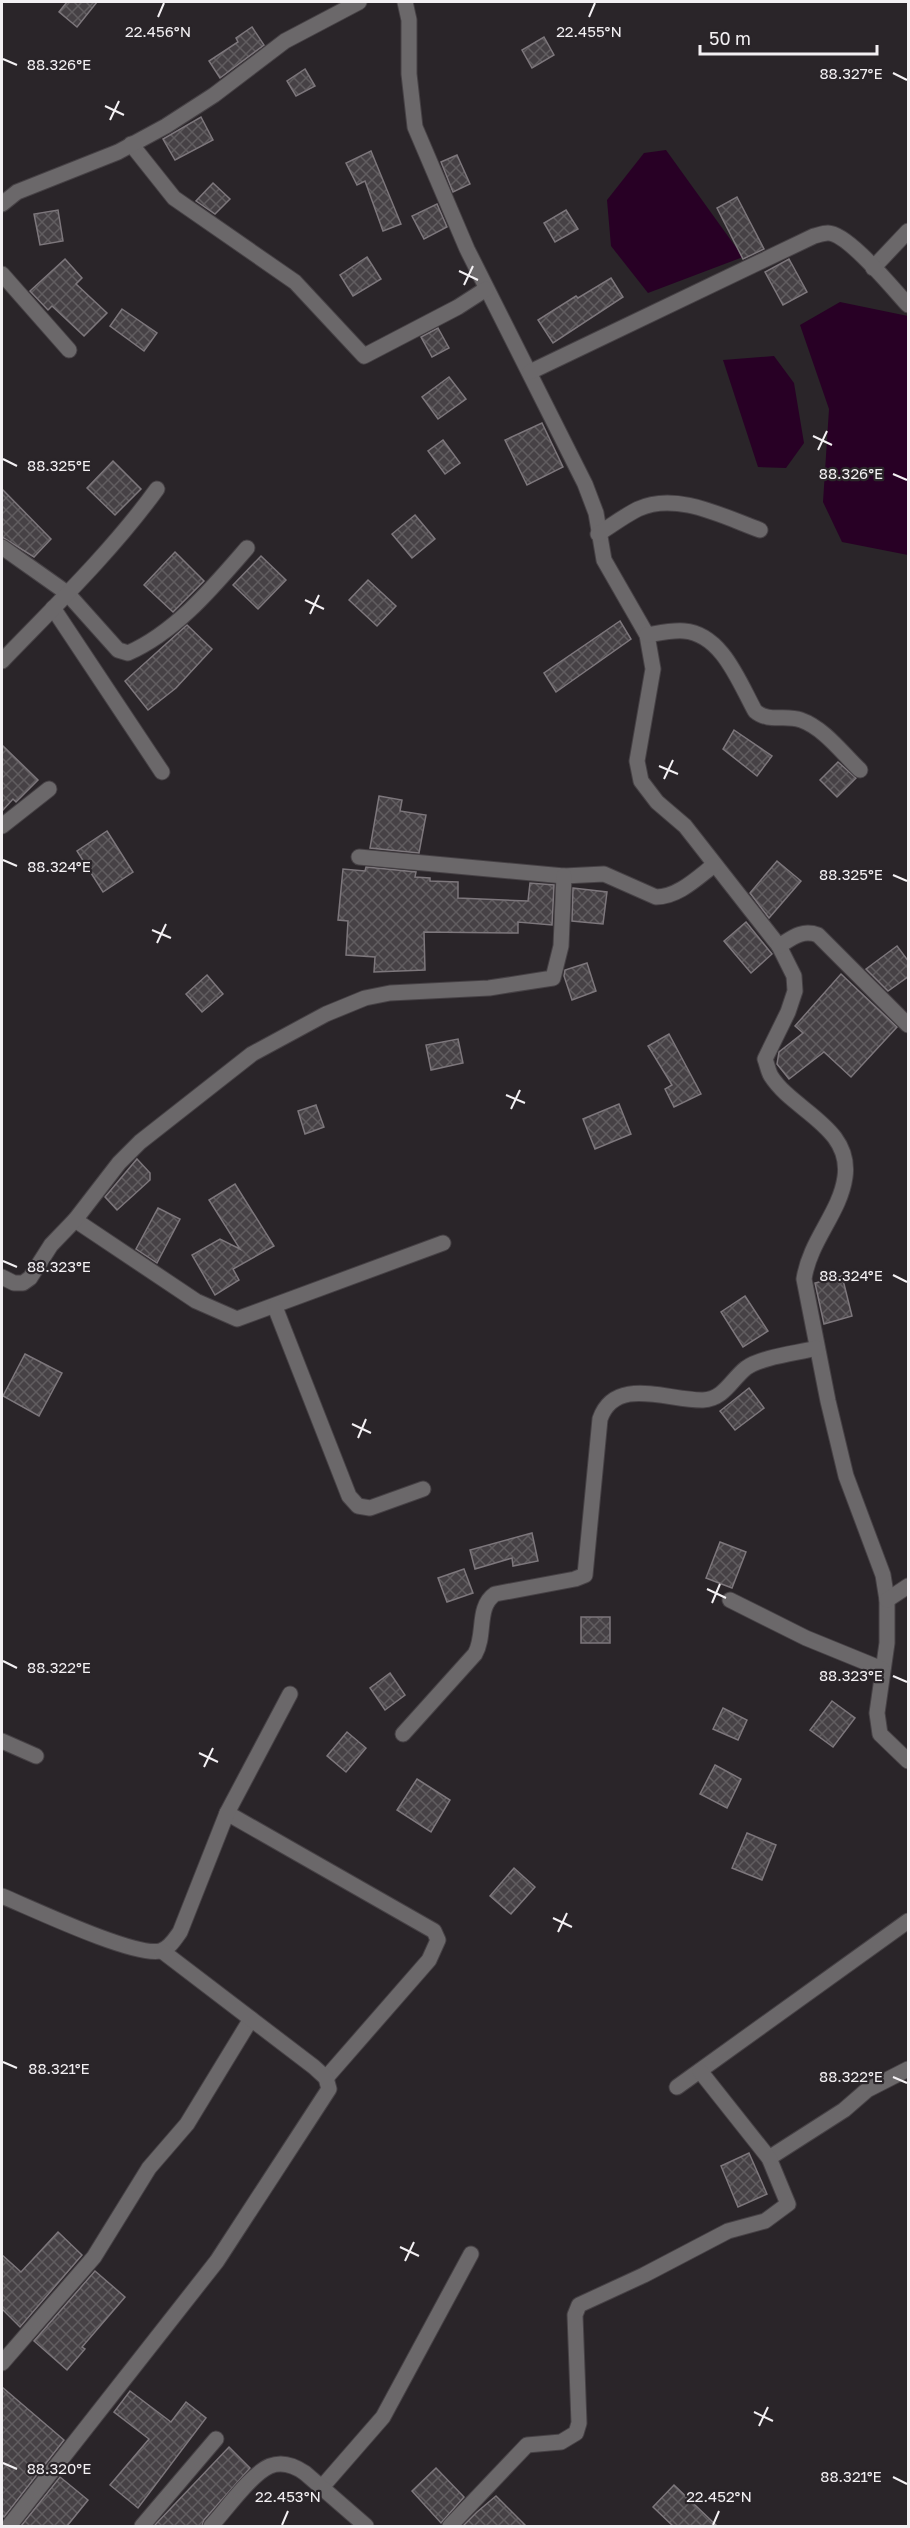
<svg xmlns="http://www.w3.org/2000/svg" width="910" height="2528" font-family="'Golos Text',sans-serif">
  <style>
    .water { fill: #280025 }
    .building { fill: url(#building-cross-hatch); stroke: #7d777c; stroke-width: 1.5 }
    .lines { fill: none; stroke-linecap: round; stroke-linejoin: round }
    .minor-casing { stroke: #464145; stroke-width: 17 }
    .minor { stroke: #6b686a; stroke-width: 15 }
    .ticks { fill: none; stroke: #f3f0f3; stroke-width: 2 }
    .ticks-label { font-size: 15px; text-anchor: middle; fill: #f3f0f3; stroke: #2a2529; stroke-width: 4.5; stroke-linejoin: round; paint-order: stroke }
  </style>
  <defs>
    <pattern id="building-cross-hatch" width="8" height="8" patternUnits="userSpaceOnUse" patternTransform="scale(1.5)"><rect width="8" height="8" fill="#464145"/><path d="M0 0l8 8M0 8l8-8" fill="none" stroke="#615d60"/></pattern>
  </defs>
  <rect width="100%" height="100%" fill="#2a2529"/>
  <g class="water">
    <polygon points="666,150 743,257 648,293 611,246 607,200 644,153"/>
    <polygon points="840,302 908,316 908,555 842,542 823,502 829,409 800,325"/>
    <polygon points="774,356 794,383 804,443 786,468 758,467 723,360"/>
  </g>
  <g class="building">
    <polygon points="67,2 97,2 77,27 59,12"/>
    <polygon points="252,27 264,45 220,78 209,61 238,42 236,38"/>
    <polygon points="544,37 554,55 532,68 522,50"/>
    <polygon points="305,69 315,86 296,96 287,81"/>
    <polygon points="201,117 213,140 175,160 163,139"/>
    <polygon points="371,151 401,224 383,231 365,181 357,185 346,163"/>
    <polygon points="457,155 470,184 453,192 441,162"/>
    <polygon points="213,183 230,199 215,214 196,201"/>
    <polygon points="737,197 764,249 743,259 717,208"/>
    <polygon points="437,204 447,227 424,239 412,216"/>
    <polygon points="58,210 63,241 40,245 34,214"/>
    <polygon points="566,210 578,229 555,242 544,223"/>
    <polygon points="367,257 381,279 353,296 340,275"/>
    <polygon points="65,259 82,278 76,284 107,313 84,336 52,306 48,310 30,291"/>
    <polygon points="789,259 807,292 783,305 765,272"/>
    <polygon points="611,278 623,297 553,343 538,320 576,296 578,298"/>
    <polygon points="122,309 157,333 144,351 110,326"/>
    <polygon points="438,328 449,348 432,357 421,337"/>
    <polygon points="449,377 466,399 438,419 422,397"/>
    <polygon points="542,423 563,467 527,485 505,440"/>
    <polygon points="443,440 460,463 445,474 428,451"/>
    <polygon points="113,461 141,489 115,515 87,488"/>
    <polygon points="2,489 51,539 34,557 2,537"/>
    <polygon points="415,515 435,539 412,558 392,534"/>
    <polygon points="175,552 204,581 173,612 144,585"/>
    <polygon points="261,556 286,580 258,609 233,585"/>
    <polygon points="368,580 396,606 377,626 349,600"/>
    <polygon points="620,621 631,639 556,692 544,673"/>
    <polygon points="187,625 212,649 176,688 148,710 125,681"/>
    <polygon points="734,730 772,756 757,776 723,749"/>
    <polygon points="2,745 38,780 16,802 13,799 2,811"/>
    <polygon points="838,762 856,778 837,797 820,780"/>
    <polygon points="379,796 402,800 400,811 426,815 419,853 370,848"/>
    <polygon points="107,831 133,872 103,892 77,851"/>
    <polygon points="777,861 801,881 769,918 750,893"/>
    <polygon points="366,867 416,872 415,877 430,878 430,881 458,882 458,898 528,901 530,883 554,885 552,925 518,922 518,933 424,932 425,970 374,972 375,957 346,955 348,921 338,920 343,869 365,871"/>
    <polygon points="573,888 607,892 603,924 572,921"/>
    <polygon points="746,922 772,954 751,973 724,941"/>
    <polygon points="897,946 909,962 909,976 888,991 866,969"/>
    <polygon points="587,963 596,991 572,1000 564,976 565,970"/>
    <polygon points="841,974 897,1027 851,1077 824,1052 789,1079 777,1064 779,1052 803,1033 795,1026"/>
    <polygon points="207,975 223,994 202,1012 186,994"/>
    <polygon points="669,1034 701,1094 674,1107 665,1089 672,1085 648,1046"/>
    <polygon points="458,1039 463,1063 431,1070 426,1045"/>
    <polygon points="619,1104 631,1134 595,1149 583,1119"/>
    <polygon points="316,1105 324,1127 305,1134 298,1111"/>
    <polygon points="137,1159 150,1173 150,1180 117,1210 105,1197"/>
    <polygon points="235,1184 274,1246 233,1269 239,1280 215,1295 192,1255 220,1239 240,1249 209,1200"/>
    <polygon points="158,1208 180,1219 157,1263 136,1249"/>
    <polygon points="842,1276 852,1316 824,1324 815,1283"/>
    <polygon points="745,1296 768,1331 743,1347 721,1312"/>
    <polygon points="25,1354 62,1373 39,1416 3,1396"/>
    <polygon points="749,1388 764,1408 735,1430 720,1411"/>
    <polygon points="532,1533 538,1561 513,1566 512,1558 475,1569 470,1550"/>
    <polygon points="720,1542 746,1552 732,1588 706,1578"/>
    <polygon points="464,1569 473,1593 447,1602 438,1578"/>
    <rect x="581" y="1617" width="29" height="26"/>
    <polygon points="390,1673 405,1695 385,1710 370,1688"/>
    <polygon points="832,1701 855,1718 833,1747 810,1730"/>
    <polygon points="723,1708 747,1720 738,1740 713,1729"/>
    <polygon points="347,1732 366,1748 346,1772 327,1756"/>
    <polygon points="715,1765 741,1779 727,1808 700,1794"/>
    <polygon points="417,1779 450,1800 431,1832 397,1810"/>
    <polygon points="747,1833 776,1845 762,1880 732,1868"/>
    <polygon points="514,1868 535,1887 511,1914 490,1896"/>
    <polygon points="749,2153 767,2194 738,2207 721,2166"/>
    <polygon points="58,2232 82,2255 20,2327 2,2309 2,2255 21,2272"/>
    <polygon points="95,2271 125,2297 82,2347 85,2349 67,2370 34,2341"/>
    <polygon points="2,2387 64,2440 4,2517 2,2514"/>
    <polygon points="130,2391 171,2422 186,2402 206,2418 138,2508 110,2485 149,2439 114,2412"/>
    <polygon points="229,2447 250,2468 204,2520 202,2526 154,2526"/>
    <polygon points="436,2468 464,2497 441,2523 412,2491"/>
    <polygon points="60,2477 88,2500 67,2526 21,2526"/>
    <polygon points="674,2485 717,2526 673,2526 653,2507"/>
    <polygon points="496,2496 526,2526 463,2526 477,2512"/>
  </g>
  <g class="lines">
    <g class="minor-casing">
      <g id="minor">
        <path d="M405,2L409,20V74L415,127L467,249L585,484L596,513L604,560L647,635L653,669L637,761L641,781L657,802L685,826L779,946L794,976L795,991L788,1012L765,1059C767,1064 768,1071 771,1076C793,1111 852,1127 845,1177C840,1213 810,1240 804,1279L828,1401L846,1476L883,1575L887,1600V1643L877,1713L880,1734L908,1761"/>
        <polyline points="131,144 174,198 295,282 364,356 458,307 486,289"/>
        <polyline points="2,204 17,192 118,152 166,126 214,95 285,41 359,2"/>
        <polyline points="873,268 908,231"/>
        <polyline points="2,274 69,350"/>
        <path d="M530,372L814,236C818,235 824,233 828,233C848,233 894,290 908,305"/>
        <path d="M598,534C611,526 624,516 638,509C676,491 724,517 760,530"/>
        <path d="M2,547L67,593L118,650L128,653C176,632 214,586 247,548"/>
        <polyline points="53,608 162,772"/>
        <path d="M647,635C659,633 672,630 684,631C722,634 739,682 755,711C769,723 785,714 801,720C824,728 843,754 860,770"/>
        <path d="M2,661C55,606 112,551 157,489"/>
        <polyline points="2,826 49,789"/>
        <path d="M359,857L564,876L604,874L656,897C678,897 697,878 714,865"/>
        <path d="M779,946C792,938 802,929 818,935L908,1025"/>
        <polyline points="75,1220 196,1301 237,1319 443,1243"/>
        <polyline points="2,1277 14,1283 23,1283 30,1278 51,1245 75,1220 119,1163 140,1142 252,1054 326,1014 365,998 390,993 489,988 553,978 561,946 564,876"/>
        <polyline points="275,1307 349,1496 358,1506 370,1508 423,1489"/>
        <polyline points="730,1600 806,1638 882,1669"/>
        <polyline points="887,1600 908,1586"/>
        <path d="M403,1734L475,1654C486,1635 476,1607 495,1594L575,1579L585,1575L600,1419C615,1375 669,1401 703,1400C724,1399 731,1380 746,1368C761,1357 798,1353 817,1348"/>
        <polyline points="2,1741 36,1756"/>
        <polyline points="227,1813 434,1931 438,1940 429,1960 326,2078"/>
        <path d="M2,1896C31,1908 134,1957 160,1951C169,1949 175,1939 180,1932L227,1813L290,1694"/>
        <polyline points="677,2087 908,1921"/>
        <polyline points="769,2158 844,2110 867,2090 908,2069"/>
        <polyline points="2,2363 94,2257 149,2168 187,2124 251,2019"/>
        <polyline points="322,2487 383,2417 471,2254"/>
        <polyline points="9,2526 217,2261 329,2089 326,2078 314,2067 162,1951"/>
        <polyline points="142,2526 216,2439"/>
        <path d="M211,2526C225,2511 252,2473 270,2466C283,2461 295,2466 305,2473L366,2526"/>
        <polyline points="450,2526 527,2445 561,2442 576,2433 579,2423 575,2315 579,2305 644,2275 728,2231 765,2221 788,2204 769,2158 700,2071"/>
      </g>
    </g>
    <use href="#minor" class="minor"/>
  </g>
  <path class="ticks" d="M158,17L164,3M589,17L595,3M3,59L17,65M893,73L907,80M105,106L124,115M110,120L119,101M459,271L478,280M464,285L473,266M813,436L832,445M818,450L827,431M3,459L17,466M893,474L907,480M305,600L324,609M310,614L319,595M659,766L678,774M664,779L673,760M3,860L17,866M893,875L907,881M152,930L171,938M157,943L166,924M506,1095L525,1103M511,1109L520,1090M3,1261L17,1267M893,1275L907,1282M352,1424L371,1433M358,1438L366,1419M707,1589L726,1598M712,1603L720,1584M3,1661L17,1668M893,1676L907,1682M199,1753L218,1762M204,1767L213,1748M553,1918L572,1927M558,1932L567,1913M3,2062L17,2068M893,2077L907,2083M400,2247L419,2256M405,2261L414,2242M754,2412L773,2421M759,2426L768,2407M3,2463L17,2469M893,2477L907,2484M282,2525L288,2511M713,2525L719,2511"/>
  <g class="ticks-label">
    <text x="158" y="37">22.456°N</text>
    <text x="589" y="37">22.455°N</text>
    <text x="59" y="70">88.326°E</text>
    <text x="851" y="79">88.327°E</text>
    <text x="59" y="471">88.325°E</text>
    <text x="851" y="479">88.326°E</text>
    <text x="59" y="872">88.324°E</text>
    <text x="851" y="880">88.325°E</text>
    <text x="59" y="1272">88.323°E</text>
    <text x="851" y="1281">88.324°E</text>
    <text x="59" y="1673">88.322°E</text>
    <text x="851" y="1681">88.323°E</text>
    <text x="59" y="2074">88.321°E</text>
    <text x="851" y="2082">88.322°E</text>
    <text x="59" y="2474">88.320°E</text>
    <text x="851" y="2482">88.321°E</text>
    <text x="288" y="2502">22.453°N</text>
    <text x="719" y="2502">22.452°N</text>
  </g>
  <rect width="910" height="2528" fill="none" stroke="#f3f0f3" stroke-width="6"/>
  <path d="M700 45v9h177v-9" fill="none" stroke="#f3f0f3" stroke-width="3"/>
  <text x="709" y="45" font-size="18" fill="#f3f0f3" stroke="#2a2529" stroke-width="4.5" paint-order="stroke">50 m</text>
</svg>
